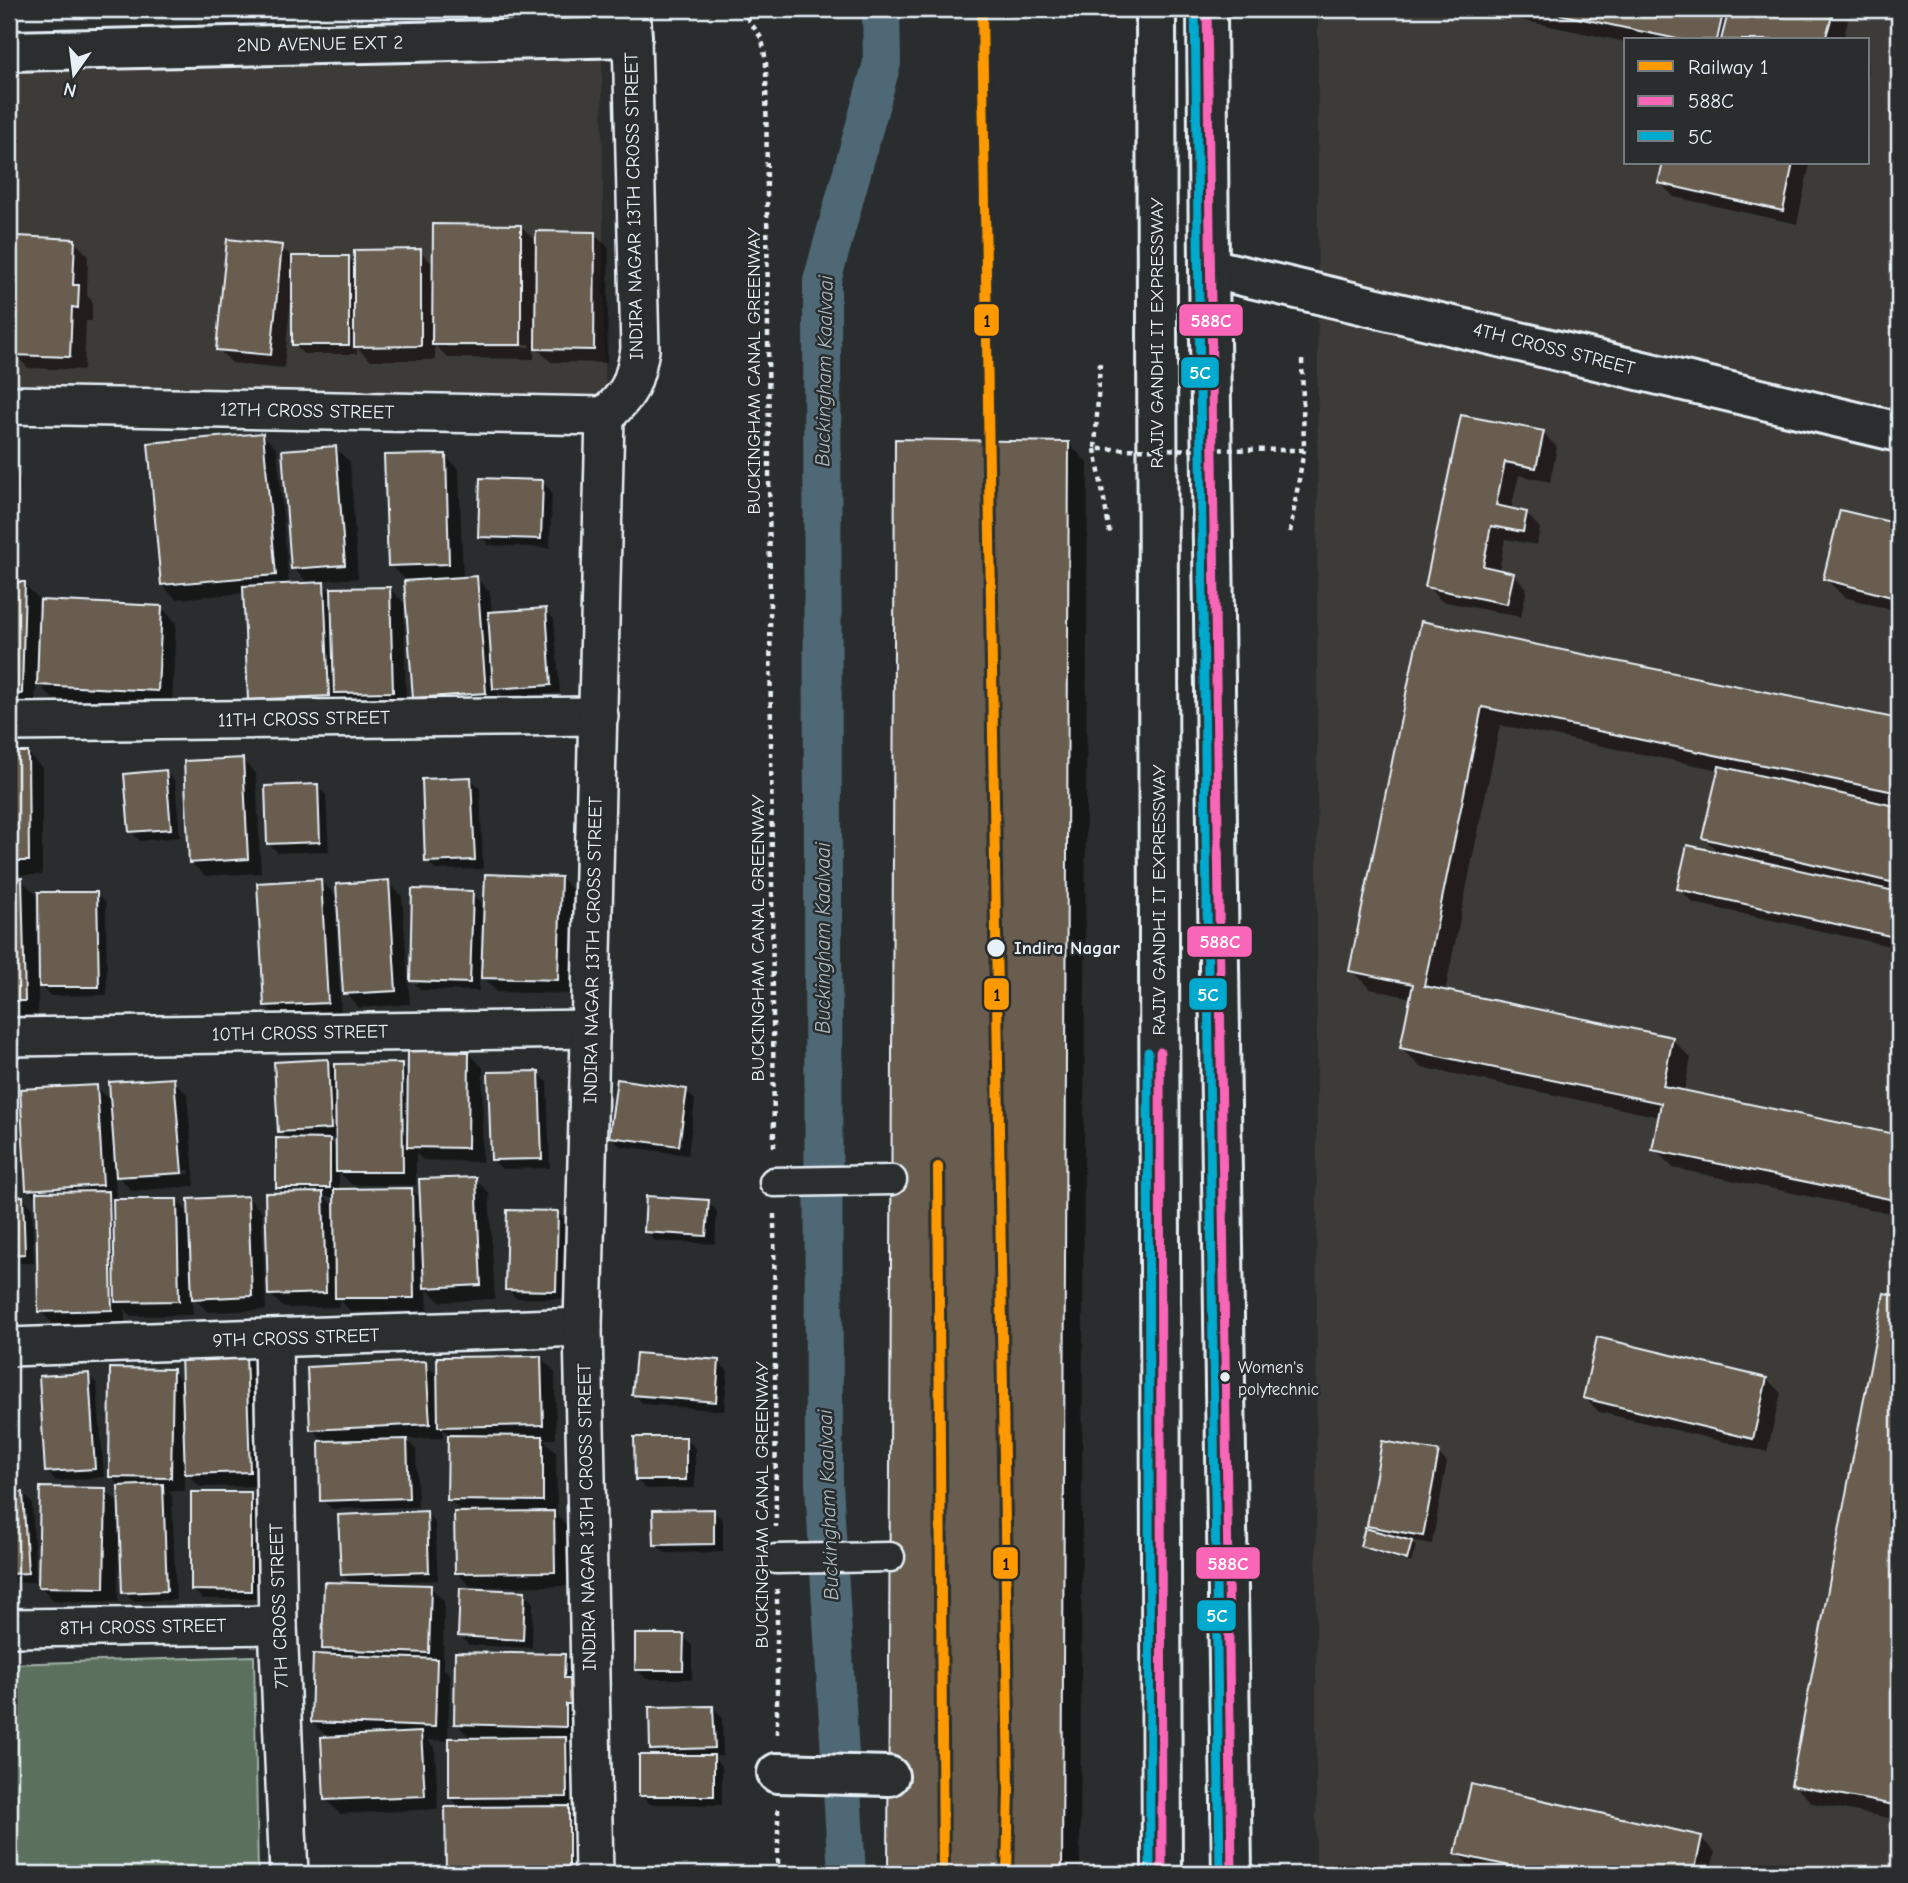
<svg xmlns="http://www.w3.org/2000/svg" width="1908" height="1883" font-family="'Comic Neue',sans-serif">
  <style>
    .built { fill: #3d3b38; fill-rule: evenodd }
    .green { fill: #5b715d; stroke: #a2b1aa; stroke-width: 2 }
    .shadow { fill: #0007; fill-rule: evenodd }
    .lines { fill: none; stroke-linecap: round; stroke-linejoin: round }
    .canal { stroke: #4f6774; stroke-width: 38 }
    .building { fill: #685d4f; stroke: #e8f1f8; stroke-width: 2 }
    .pedestrian-casing { stroke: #e8f1f8; stroke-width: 33 }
    .minor-casing { stroke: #e8f1f8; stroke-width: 42 }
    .tertiary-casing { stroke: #e8f1f8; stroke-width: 44 }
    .primary-casing { stroke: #e8f1f8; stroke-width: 44 }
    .path { stroke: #e8f1f8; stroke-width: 4.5; stroke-dasharray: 5 5; stroke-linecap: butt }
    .pedestrian { stroke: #2a2d2e; stroke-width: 28 }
    .minor { stroke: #2a2d2e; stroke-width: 37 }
    .tertiary { stroke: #2a2d2e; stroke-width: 38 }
    .primary { stroke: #2a2d2e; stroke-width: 38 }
    .path-bridge { stroke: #e8f1f8; stroke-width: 4.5; stroke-dasharray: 5 5; stroke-linecap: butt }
    .bus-1-casing { stroke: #2a2d2e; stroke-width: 14 }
    .bus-2-casing { stroke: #2a2d2e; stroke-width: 14 }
    .bus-1 { stroke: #fa66b7; stroke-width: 9 }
    .bus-2 { stroke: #00a9ce; stroke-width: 9 }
    .rail-1-casing { stroke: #2a2d2e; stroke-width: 16 }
    .rail-1 { stroke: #f90; stroke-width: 10 }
    .stop-dot { fill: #e8f1f8; stroke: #2a2d2e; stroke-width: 2.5 }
    .labels { text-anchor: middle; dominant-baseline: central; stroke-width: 5; stroke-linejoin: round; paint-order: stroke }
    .bus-label { font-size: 17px; fill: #e8f1f8; stroke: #2a2d2e; text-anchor: start }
    .street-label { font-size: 19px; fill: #e8f1f8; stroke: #2a2d2e }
    .stop-label { font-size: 19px; font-weight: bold; fill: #e8f1f8; stroke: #2a2d2e; text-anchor: start }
    .water-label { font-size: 21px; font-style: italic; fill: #abbac3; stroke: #2a2d2e }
    .line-badge { stroke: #2a2d2e; stroke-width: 2.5 }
    .badge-label { font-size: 19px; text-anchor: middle; font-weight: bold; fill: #fff }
    .pale-badge-label { font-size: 19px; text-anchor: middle; font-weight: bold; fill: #111 }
  </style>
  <rect width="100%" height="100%" fill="#2a2d2e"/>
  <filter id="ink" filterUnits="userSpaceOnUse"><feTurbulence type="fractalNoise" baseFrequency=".0143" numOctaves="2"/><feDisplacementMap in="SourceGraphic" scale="14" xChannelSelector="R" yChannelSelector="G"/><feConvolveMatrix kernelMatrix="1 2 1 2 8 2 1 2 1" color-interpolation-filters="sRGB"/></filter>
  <g filter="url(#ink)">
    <g class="built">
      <path d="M1318,9H1899V1874H1316ZM1626,40H1868V163H1626Z"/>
      <polygon points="602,52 604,368 608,403 9,402 9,65"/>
    </g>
    <polygon class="green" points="254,1656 258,1874 9,1874 9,1664"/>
    <g class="shadow">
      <polygon points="1510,9 1851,9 1843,40 1626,40 1626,42 1521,20"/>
      <polygon points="1665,163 1810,163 1797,224 1674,197 1660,183"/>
      <path d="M521,226L538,243L594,234L609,248L607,363L551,362L534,346V359L448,358L435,345V360H370L357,348V354H303L294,344V297H291L284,368L232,363L218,349L281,247L292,257H348L355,265L420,251L434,265ZM446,343L530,344V347H446Z"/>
      <polygon points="74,241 88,255 87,295 92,301 92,321 86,321 84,370 28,368 12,352 11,370 9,370 9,250 17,259"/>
      <polygon points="1463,417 1543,433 1557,447 1550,482 1519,475 1511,510 1526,513 1540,528 1537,545 1505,539 1499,571 1513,574 1527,588 1521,617 1441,601 1427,586"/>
      <polygon points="263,435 277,449 289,585 310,585 293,568 335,448 350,462 358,578 320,581 333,594 390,589 404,603 406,706 350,707 342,699 342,710 264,713 249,699 245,593 176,599 162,585"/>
      <polygon points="897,441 1069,444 1088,463 1080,1874 890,1874"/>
      <polygon points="445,455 459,470 463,579 476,578 490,592 492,613 545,610 554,619 560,693 504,697 498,691 500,707 429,712 415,697 406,580 390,565"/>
      <polygon points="9,466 21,479 16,584 24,584 38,598 37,637 161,607 176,622 172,704 53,699 36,682 35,707 9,707"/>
      <polygon points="543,482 552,492 550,548 489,545 480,536"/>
      <polygon points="1842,512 1899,526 1899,612 1844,597 1825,578"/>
      <polygon points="1422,623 1899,721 1899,948 1693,903 1679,888 1720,854 1704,838 1719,770 1500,725 1445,992 1672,1039 1691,1058 1684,1092 1899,1137 1899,1215 1673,1168 1654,1149 1660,1117 1420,1067 1401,1048 1412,998 1370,989 1351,970"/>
      <polygon points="9,753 28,753 42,768 42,875 9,875"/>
      <polygon points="242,760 256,774 261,873 205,876 190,862"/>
      <polygon points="165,772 175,781 180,837 140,841 131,831"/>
      <polygon points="471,779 480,788 483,869 436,870 427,861"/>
      <polygon points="317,786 326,795 329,851 278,853 269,844"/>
      <polygon points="561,878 575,892 571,994 497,992 483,977"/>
      <polygon points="9,880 21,880 36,894 37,939 40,939 97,894 106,903 107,995 50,996 38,984 38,1015 9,1015"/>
      <polygon points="321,881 339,899 388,882 402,896 410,1004 359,1008 345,993 339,899 335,899 341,1016 280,1019 265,1005"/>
      <polygon points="472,893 482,903 479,991 421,990 412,981"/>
      <path d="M469,1053L483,1068L482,1162L423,1160L416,1153V1185H352L339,1172V1190H412L422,1199L475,1179L489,1193L495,1299L440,1302L427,1289L428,1311L351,1312L339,1299V1307L284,1308L270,1294L285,1195L278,1187L288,1140L280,1131L327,1061L337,1071L401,1065L409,1073ZM337,1138L338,1149L328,1139ZM325,1197H336V1208Z"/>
      <polygon points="538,1073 547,1082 550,1168 502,1169 492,1160"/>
      <path d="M173,1080L187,1094L195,1186L132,1191L115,1173L116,1200H176L191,1215L248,1198L262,1212L266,1310L208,1312L192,1296L193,1315L131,1316L125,1309V1324L54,1325L40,1311L38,1199L28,1189L96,1087L112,1102ZM190,1170V1174L129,1178V1175Z"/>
      <polygon points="686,1091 695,1100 688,1155 620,1146 611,1136"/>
      <polygon points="9,1198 23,1198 32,1207 34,1263 9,1263"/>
      <polygon points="708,1202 717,1211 715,1244 655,1241 646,1231"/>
      <polygon points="558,1213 567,1222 565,1299 516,1298 507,1289"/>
      <polygon points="1885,1295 1899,1298 1899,1820 1812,1803 1793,1784"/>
      <polygon points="245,1355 259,1369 263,1486 200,1487 185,1472 185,1491 168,1491 172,1495 176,1600 133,1601 124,1592 122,1537 119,1537 118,1602 54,1601 40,1586 105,1490 121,1505 120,1486 110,1476 172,1371 183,1382"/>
      <polygon points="540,1357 555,1372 556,1439 543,1439 556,1452 557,1515 568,1527 569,1586 471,1587 457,1573 463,1513 449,1499 449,1435 443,1429 443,1438 406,1439 416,1450 418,1507 332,1509 322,1500 326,1443 312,1429 425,1363 439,1377"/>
      <polygon points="718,1362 728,1371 724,1411 643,1404 634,1394"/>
      <polygon points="88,1375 97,1384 104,1477 56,1481 47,1472"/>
      <polygon points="1767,1379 1781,1393 1767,1452 1599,1412 1585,1398"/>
      <polygon points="686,1439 695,1448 695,1488 646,1489 636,1479"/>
      <polygon points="1438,1453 1447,1462 1432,1544 1409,1540 1416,1546 1411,1563 1366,1550 1362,1546 1376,1533 1369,1525"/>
      <polygon points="23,1493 32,1503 36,1582 9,1583 9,1494"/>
      <polygon points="250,1494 259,1503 259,1599 202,1599 193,1589"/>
      <polygon points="713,1511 723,1520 723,1552 665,1553 655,1544"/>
      <polygon points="426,1513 435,1522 438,1580 382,1582 382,1585 430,1587 444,1601 443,1668 450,1675 448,1740 472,1740 456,1723 564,1655 578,1670 579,1740 566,1740 580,1753 581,1811 571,1811 582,1822 583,1874 447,1874 447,1809 462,1809 451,1798 451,1741 427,1740 435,1748 438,1809 340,1814 326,1800 329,1738 312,1722 332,1657 323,1648 353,1585 342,1574"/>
      <polygon points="524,1593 533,1602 532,1648 469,1645 460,1636"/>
      <polygon points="683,1636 692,1645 692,1679 646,1679 637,1669"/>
      <polygon points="713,1707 722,1717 723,1756 713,1757 722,1766 722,1805 650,1804 641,1795 660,1757 652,1749"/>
      <polygon points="1701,1838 1715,1852 1710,1874 1503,1874 1471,1867 1457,1853"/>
    </g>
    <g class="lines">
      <polyline class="canal" points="847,1874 824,1484 822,281 882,63 881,9"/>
    </g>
    <g class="building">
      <polygon points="1535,9 1724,9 1717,40 1682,40"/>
      <polygon points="1729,9 1834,9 1825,40 1721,40"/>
      <polygon points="1663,163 1793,163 1783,211 1658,183"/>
      <polygon points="433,224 521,225 521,345 432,345"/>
      <polygon points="536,231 595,232 594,350 535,349"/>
      <polygon points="17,236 75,239 73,285 79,285 78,308 72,307 70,357 12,355"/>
      <polygon points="227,239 282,245 271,355 216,350"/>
      <polygon points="421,249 421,346 354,347 354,250"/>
      <rect x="292" y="256" width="57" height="89"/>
      <polygon points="1461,415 1544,431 1536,468 1505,462 1496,505 1527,512 1523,532 1491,526 1483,566 1514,573 1507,604 1425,587"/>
      <polygon points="263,433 276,575 161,585 148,443"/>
      <polygon points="895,439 1069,442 1062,1874 888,1874"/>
      <polygon points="336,446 345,565 291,569 282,450"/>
      <polygon points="446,454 449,564 388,566 384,455"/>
      <polygon points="480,478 543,480 541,539 478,537"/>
      <polygon points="1840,510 1899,524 1899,599 1823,579"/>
      <polygon points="477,576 486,693 413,698 404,581"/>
      <polygon points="9,582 25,582 22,694 9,693"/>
      <polygon points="324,582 329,696 248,700 243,586"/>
      <polygon points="390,587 393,692 334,693 331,588"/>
      <polygon points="40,600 162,606 158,691 37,685"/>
      <polygon points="546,608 551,685 493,689 488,612"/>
      <polygon points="1421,621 1899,719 1899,793 1482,707 1424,986 1673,1037 1663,1086 1899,1135 1899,1201 1652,1150 1661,1103 1400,1048 1413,984 1349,971"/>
      <polygon points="9,752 28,752 29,861 9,861"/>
      <polygon points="243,758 248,859 189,863 184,761"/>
      <polygon points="1719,766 1899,807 1899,884 1702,838"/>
      <polygon points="166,770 171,829 129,832 124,774"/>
      <polygon points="471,777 475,860 425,862 422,779"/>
      <polygon points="318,784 320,842 267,844 265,786"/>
      <polygon points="1687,845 1899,892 1899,938 1677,889"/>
      <polygon points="485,874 561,877 558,980 481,978"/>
      <polygon points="22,878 25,1001 9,1001 9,879"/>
      <polygon points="321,879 328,1003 264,1006 257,883"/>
      <polygon points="389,880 396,991 343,994 336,884"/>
      <polygon points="412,889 473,891 470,983 410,981"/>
      <polygon points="38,892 97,892 99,987 39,987"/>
      <polygon points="408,1050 469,1052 468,1148 407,1147"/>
      <polygon points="328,1059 331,1129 278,1132 274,1062"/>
      <polygon points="402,1063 403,1172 336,1172 335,1064"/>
      <polygon points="539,1071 542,1159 491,1160 488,1072"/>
      <polygon points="174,1078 182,1173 116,1177 109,1082"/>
      <polygon points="617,1079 687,1089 679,1146 609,1137"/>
      <polygon points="97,1085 103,1185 26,1190 20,1089"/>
      <polygon points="276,1138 330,1139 330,1188 276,1188"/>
      <polygon points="476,1177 481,1285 424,1288 419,1179"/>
      <polygon points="412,1188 414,1298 335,1298 334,1189"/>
      <polygon points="109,1191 112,1310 38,1312 36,1192"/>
      <polygon points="323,1192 326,1293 268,1295 265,1193"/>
      <polygon points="23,1196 25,1254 9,1255 9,1197"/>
      <polygon points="248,1196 252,1296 192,1299 188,1199"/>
      <polygon points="646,1196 709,1200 706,1236 644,1232"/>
      <polygon points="113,1199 177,1199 179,1301 115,1302"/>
      <polygon points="507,1210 558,1211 556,1291 505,1290"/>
      <polygon points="1884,1293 1899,1296 1899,1806 1791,1785"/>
      <polygon points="1597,1337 1767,1378 1753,1439 1583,1398"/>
      <polygon points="246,1353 250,1472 185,1474 181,1355"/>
      <polygon points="636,1353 719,1360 716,1402 632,1395"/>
      <polygon points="541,1356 543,1425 438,1427 437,1357"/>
      <polygon points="426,1361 430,1424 310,1430 307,1367"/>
      <polygon points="110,1368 173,1369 171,1478 109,1477"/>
      <polygon points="89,1373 95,1469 45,1472 39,1376"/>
      <polygon points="448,1435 543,1436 543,1501 447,1500"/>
      <polygon points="634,1437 686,1437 686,1480 635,1480"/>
      <polygon points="407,1439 409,1498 320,1501 319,1441"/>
      <polygon points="1382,1441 1439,1451 1423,1536 1367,1526"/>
      <polygon points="163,1484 167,1591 122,1593 118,1486"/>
      <polygon points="40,1487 106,1488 104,1588 38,1587"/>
      <polygon points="9,1492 23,1492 28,1573 9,1574"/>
      <polygon points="191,1492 251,1492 251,1591 191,1590"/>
      <polygon points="714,1509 714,1544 654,1545 653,1510"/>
      <polygon points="427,1511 429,1572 341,1575 338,1515"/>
      <polygon points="554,1511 555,1572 455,1573 454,1512"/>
      <polygon points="1365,1528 1412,1541 1407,1560 1360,1546"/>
      <polygon points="324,1582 431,1585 429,1653 322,1649"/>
      <polygon points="460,1588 525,1591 523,1640 458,1636"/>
      <polygon points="635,1634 684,1634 683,1670 635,1670"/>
      <polygon points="455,1652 565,1654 564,1678 572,1678 572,1704 566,1704 566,1727 454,1724"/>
      <polygon points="313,1654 437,1659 435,1727 311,1722"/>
      <polygon points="713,1706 715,1748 650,1750 649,1707"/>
      <polygon points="421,1732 425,1796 324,1800 321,1737"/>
      <polygon points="566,1737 567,1797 449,1798 449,1738"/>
      <rect x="639" y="1755" width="75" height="41"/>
      <polygon points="1471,1784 1702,1836 1694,1874 1547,1874 1455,1854"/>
      <polygon points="569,1806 569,1874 446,1874 445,1807"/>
    </g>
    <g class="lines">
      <g class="pedestrian-casing">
        <g id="pedestrian">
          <polyline points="774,1182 892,1180"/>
          <polyline points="776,1559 890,1557"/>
        </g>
      </g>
      <g class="minor-casing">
        <g id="minor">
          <polyline points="9,405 605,416"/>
          <polyline points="9,722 599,716"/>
          <polyline points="9,1037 591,1029"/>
          <polyline points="273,1339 278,1625 289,1874"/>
          <polyline points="9,1347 583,1327"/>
          <polyline points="9,1628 278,1625"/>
          <path d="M594,1874L583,1327L605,416C631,392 633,385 640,350L632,37"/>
        </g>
      </g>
      <g class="tertiary-casing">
        <g id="tertiary">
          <polyline points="9,51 632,37 630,9"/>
          <polyline points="1209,268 1899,432"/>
          <polyline points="777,1773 889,1776"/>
        </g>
      </g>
      <g class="primary-casing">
        <g id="primary">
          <polyline points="1156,9 1162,1874"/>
          <polyline points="1207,9 1209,268 1232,1874"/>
        </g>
      </g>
      <g class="path">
        <polyline points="741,9 762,39 766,62 774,1149"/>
        <polyline points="1095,449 1110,534"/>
        <polyline points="1290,532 1304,450"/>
        <polyline points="774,1214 776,1527"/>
        <polyline points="777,1589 777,1737"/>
        <polyline points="778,1809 778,1874"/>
      </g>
      <use href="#pedestrian" class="pedestrian"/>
      <use href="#minor" class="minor"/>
      <use href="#tertiary" class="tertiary"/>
      <use href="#primary" class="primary"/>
      <polyline class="path-bridge" points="1100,363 1095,449 1304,450 1302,359"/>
      <g class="bus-1-casing">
        <g id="bus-1">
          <polyline points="1207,9 1232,1874"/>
          <polyline points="1160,1052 1162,1874"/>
        </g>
      </g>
      <g class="bus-2-casing">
        <g id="bus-2">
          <polyline points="1195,9 1220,1874"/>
          <polyline points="1148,1052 1150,1874"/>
        </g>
      </g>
      <use href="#bus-1" class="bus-1"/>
      <use href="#bus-2" class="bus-2"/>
      <g class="rail-1-casing">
        <g id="rail-1">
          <polyline points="982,9 1009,1789 1007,1874"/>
          <polyline points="938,1167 943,1874"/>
        </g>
      </g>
      <use href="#rail-1" class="rail-1"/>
    </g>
  </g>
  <g class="stop-dot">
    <circle cx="996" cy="948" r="10"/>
    <circle cx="1225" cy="1377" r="6"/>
  </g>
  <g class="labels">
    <g class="bus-label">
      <text x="1238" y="1367">Women's<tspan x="1238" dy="22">polytechnic</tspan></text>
    </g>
    <g class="street-label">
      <text transform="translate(320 44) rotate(-1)">2ND AVENUE EXT 2</text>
      <text transform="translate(634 206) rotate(-91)">INDIRA NAGAR 13TH CROSS STREET</text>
      <text transform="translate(1157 333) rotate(-90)">RAJIV GANDHI IT EXPRESSWAY</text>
      <text transform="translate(1554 349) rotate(14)">4TH CROSS STREET</text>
      <text transform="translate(754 371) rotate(-90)">BUCKINGHAM CANAL GREENWAY</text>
      <text transform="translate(307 411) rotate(1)">12TH CROSS STREET</text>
      <text transform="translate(304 719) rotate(-1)">11TH CROSS STREET</text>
      <text transform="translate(1159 900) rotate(-90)">RAJIV GANDHI IT EXPRESSWAY</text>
      <text transform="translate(758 938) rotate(-90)">BUCKINGHAM CANAL GREENWAY</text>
      <text transform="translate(593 950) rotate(-89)">INDIRA NAGAR 13TH CROSS STREET</text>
      <text transform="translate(300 1033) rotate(-1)">10TH CROSS STREET</text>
      <text transform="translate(296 1338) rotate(-2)">9TH CROSS STREET</text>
      <text transform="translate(762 1505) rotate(-90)">BUCKINGHAM CANAL GREENWAY</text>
      <text transform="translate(587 1517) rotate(-91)">INDIRA NAGAR 13TH CROSS STREET</text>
      <text transform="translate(279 1606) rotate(-92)">7TH CROSS STREET</text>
      <text transform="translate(143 1627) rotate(-1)">8TH CROSS STREET</text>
    </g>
    <g class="stop-label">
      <text x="1014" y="948">Indira Nagar</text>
    </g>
    <g class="water-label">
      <text transform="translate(824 371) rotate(-89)">Buckingham Kaalvaai</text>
      <text transform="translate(823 938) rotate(-90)">Buckingham Kaalvaai</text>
      <text transform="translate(828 1505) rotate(-92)">Buckingham Kaalvaai</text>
    </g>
  </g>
  <g class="line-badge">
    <rect x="1178" y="303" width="66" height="34" rx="7" fill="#fa66b7"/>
    <rect x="973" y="303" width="27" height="34" rx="7" fill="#f90"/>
    <rect x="1180" y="356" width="40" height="33" rx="7" fill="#00a9ce"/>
    <rect x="1186" y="925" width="67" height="33" rx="7" fill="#fa66b7"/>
    <rect x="1188" y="977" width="40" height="34" rx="7" fill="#00a9ce"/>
    <rect x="983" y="977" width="27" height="34" rx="7" fill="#f90"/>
    <rect x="1195" y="1546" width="66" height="34" rx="7" fill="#fa66b7"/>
    <rect x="992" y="1546" width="27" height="34" rx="7" fill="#f90"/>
    <rect x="1196" y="1599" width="41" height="33" rx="7" fill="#00a9ce"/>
  </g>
  <g class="badge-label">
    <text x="1211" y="327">588C</text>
    <text x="1200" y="379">5C</text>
    <text x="1220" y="948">588C</text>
    <text x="1208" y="1001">5C</text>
    <text x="1228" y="1570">588C</text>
    <text x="1217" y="1622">5C</text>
  </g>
  <g class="pale-badge-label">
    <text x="987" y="327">1</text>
    <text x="997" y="1001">1</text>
    <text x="1006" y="1570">1</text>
  </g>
  <rect width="1908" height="1883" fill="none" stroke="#2a2d2e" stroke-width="35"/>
  <rect x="18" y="18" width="1873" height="1848" fill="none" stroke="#e8f1f8" stroke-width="2.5" filter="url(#ink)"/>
  <rect x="1624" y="38" width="245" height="126" fill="#2a2d2e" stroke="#767b7f" stroke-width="2"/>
  <rect x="1638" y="61" width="35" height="10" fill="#ff9900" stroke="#767b7f" stroke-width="2"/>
  <text x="1688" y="74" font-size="21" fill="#e8f1f8">Railway 1</text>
  <rect x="1638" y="96" width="35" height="10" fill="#fa66b7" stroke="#767b7f" stroke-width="2"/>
  <text x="1688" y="108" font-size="21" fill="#e8f1f8">588C</text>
  <rect x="1638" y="131" width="35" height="10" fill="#00a9ce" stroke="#767b7f" stroke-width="2"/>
  <text x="1688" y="144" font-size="21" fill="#e8f1f8">5C</text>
  <g transform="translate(74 74) rotate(194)" stroke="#2a2d2e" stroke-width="5" paint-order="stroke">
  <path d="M0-5L12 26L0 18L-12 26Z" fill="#e8f1f8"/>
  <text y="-10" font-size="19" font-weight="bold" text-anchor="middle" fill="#e8f1f8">N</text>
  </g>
</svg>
